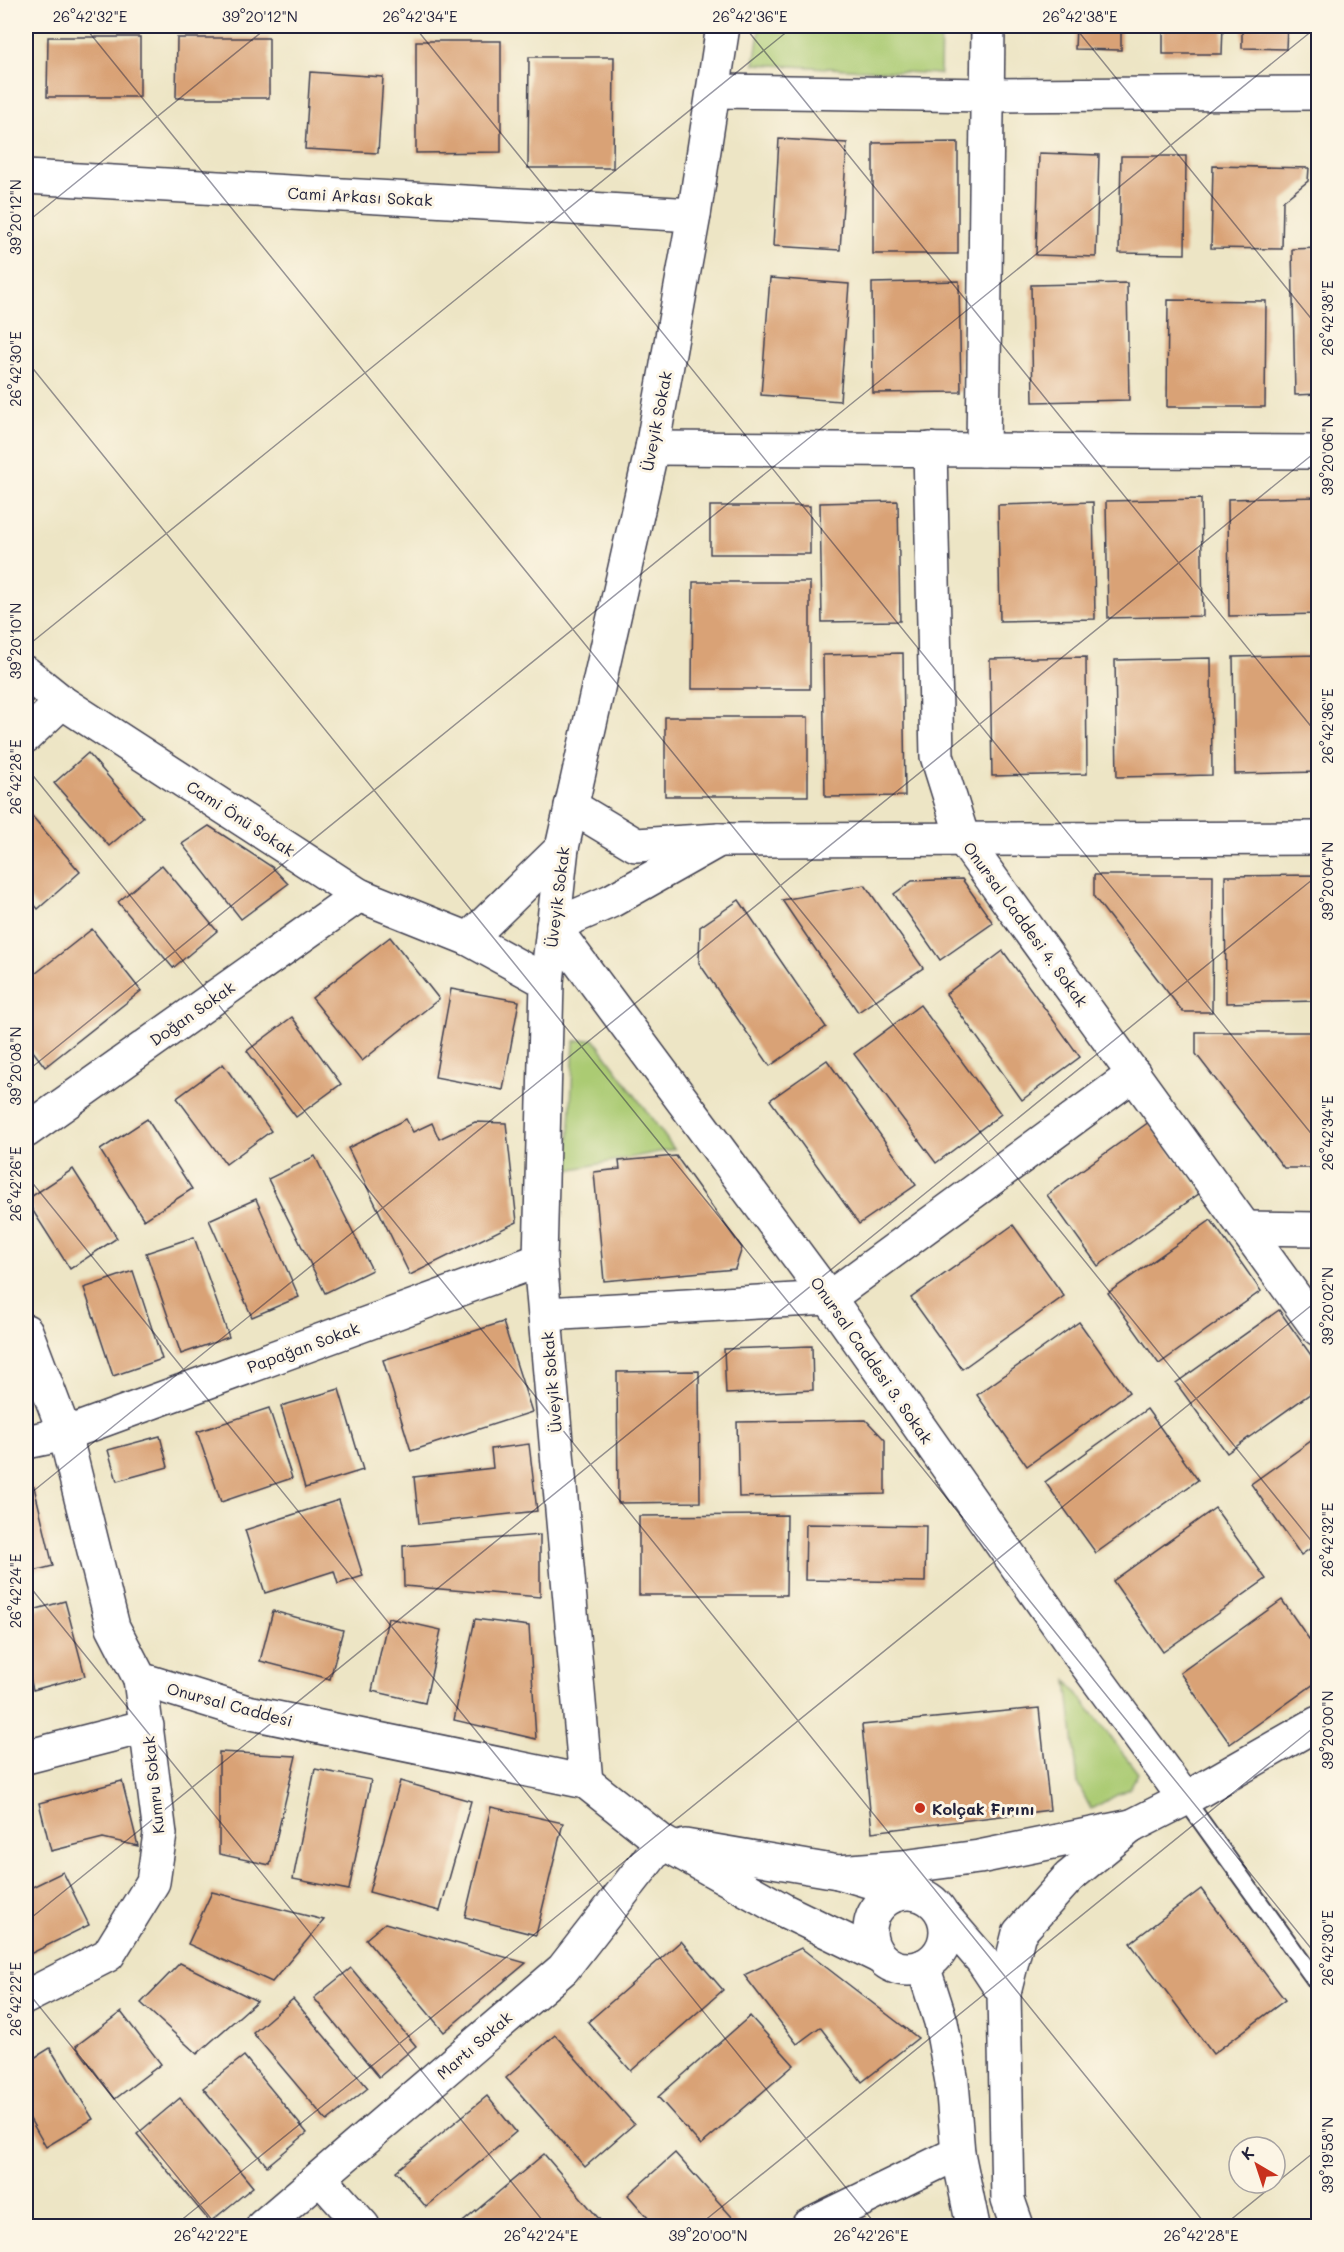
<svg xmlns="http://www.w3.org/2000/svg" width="1344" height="2252" font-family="Mali,sans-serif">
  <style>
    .green { fill: #abcb73; stroke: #667657; stroke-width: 1.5 }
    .building { fill: #d9a276 }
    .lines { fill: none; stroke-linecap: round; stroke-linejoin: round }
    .service-casing { stroke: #403f50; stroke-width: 20 }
    .minor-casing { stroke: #403f50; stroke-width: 36 }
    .tertiary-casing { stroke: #403f50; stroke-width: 36 }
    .primary-casing { stroke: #403f50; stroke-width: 36 }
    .service { stroke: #fff; stroke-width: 16 }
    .minor { stroke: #fff; stroke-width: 33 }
    .tertiary { stroke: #fff; stroke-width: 33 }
    .primary { stroke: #fff; stroke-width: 33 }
    .ticks { fill: none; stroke: #22223b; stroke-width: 1.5; stroke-opacity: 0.45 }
    .poi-dot { fill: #c8321e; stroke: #fcf5e5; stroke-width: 2 }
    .labels { text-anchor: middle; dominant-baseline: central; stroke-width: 6; stroke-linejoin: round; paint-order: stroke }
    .street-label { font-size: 16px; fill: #22223b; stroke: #fcf5e5 }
    .poi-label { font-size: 16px; font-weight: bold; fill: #22223b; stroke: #fcf5e5; text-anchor: start }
    .neatline { fill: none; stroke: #22223b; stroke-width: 2 }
    .ticks-label { font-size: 15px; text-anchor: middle; fill: #22223b }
  </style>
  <rect width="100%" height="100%" fill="#fcf5e5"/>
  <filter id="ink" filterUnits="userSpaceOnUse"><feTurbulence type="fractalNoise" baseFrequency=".0167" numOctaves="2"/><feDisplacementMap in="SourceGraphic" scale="12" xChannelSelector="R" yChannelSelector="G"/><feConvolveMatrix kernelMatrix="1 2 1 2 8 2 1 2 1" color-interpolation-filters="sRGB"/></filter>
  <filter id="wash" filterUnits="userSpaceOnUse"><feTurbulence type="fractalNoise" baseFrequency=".008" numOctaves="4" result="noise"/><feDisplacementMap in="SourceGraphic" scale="24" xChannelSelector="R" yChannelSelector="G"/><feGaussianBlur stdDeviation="1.35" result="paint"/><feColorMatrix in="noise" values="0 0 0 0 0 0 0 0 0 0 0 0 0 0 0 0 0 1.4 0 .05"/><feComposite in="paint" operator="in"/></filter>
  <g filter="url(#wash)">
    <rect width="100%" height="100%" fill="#ede5c5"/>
    <g class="green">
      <polygon points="760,26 941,26 940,74 754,64"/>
      <polygon points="594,1039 674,1149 568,1170 574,1041"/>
      <polygon points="1067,1680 1138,1773 1130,1788 1091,1809 1078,1784"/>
    </g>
    <g id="blocks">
      <g class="building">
        <polygon points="1076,26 1121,26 1121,50 1075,49"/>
        <polygon points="1163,26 1223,26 1222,54 1163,54"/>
        <polygon points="1242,26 1287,26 1286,49 1242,48"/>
        <polygon points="48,37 140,37 140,97 47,97"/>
        <polygon points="177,38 269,38 269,98 176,98"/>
        <polygon points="416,41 501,41 501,152 416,153"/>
        <polygon points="529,57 614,57 613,168 528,168"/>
        <polygon points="310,72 383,77 378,153 305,149"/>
        <polygon points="779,139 847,143 840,250 773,246"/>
        <polygon points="958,142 958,254 873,254 873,143"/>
        <polygon points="1039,153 1099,155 1096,257 1036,255"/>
        <polygon points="1121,156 1186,156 1185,254 1119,253"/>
        <polygon points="1213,166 1309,168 1308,181 1283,201 1282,249 1211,248"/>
        <polygon points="1318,248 1318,394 1295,395 1292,249"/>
        <polygon points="770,278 849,284 840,401 761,395"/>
        <polygon points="959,281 961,392 873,393 872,283"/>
        <polygon points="1127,283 1129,400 1033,402 1031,285"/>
        <polygon points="1168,300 1266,301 1265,407 1167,407"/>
        <polygon points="1318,497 1318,614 1229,616 1228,499"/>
        <polygon points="1201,499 1203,616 1108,618 1106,501"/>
        <polygon points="898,501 900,621 822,622 820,503"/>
        <polygon points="1093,502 1095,619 1000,621 998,505"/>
        <rect x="710" y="506" width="100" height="48"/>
        <polygon points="693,582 810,582 810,689 692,689"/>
        <polygon points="903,653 905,796 825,797 823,655"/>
        <polygon points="1318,655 1318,772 1235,774 1233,657"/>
        <polygon points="1086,657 1087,774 992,776 990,659"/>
        <polygon points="1211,658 1212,775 1117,777 1115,660"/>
        <rect x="665" y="717" width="143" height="79"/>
        <polygon points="88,753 143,817 109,846 54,783"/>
        <polygon points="26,809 80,872 38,909 26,895"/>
        <polygon points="209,826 272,867 288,884 241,919 182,844"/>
        <polygon points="162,865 217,931 173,968 118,902"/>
        <polygon points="1094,875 1213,875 1212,1012 1183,1012 1094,897"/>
        <polygon points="1316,875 1316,1001 1226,1003 1225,876"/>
        <polygon points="962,879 993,923 940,960 894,894 912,881"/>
        <polygon points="865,885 923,968 858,1012 782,900"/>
        <polygon points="739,900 826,1027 770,1066 699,963 700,927"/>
        <polygon points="92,929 141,991 45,1067 26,1042 26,981"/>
        <polygon points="390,937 439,999 362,1061 312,998"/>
        <polygon points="1003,951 1080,1057 1022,1100 946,994"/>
        <polygon points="451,989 519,1001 503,1090 435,1077"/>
        <polygon points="920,1005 1001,1114 936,1163 854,1054"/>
        <polygon points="292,1017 341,1084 296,1117 247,1051"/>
        <polygon points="1196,1032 1315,1032 1314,1168 1284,1168 1196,1054"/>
        <polygon points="827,1060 916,1185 859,1224 770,1100"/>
        <polygon points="223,1064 271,1131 226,1164 177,1098"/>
        <polygon points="147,1119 192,1189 144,1220 100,1150"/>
        <polygon points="406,1119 413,1132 432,1123 439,1139 475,1122 506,1123 517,1222 410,1275 348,1148"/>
        <polygon points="1149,1122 1200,1193 1098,1266 1047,1195"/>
        <polygon points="315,1156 372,1270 325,1293 268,1179"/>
        <polygon points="676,1156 742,1248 735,1269 604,1281 594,1172 620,1169 619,1161"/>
        <polygon points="73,1169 117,1238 70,1269 26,1200"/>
        <polygon points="256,1199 299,1297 252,1317 209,1220"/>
        <polygon points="1211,1220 1261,1291 1159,1364 1108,1293"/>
        <polygon points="1013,1225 1064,1296 962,1369 911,1298"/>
        <polygon points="194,1237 229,1337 181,1354 146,1253"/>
        <polygon points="133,1271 162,1359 113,1376 84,1288"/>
        <polygon points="1279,1310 1318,1365 1318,1388 1227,1453 1176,1383"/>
        <polygon points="503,1322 532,1412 411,1451 383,1360"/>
        <polygon points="1079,1322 1129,1392 1027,1466 977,1395"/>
        <polygon points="812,1346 813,1390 726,1394 724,1349"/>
        <polygon points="699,1371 700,1502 618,1503 617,1372"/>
        <polygon points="339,1389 363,1470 305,1488 281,1406"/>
        <polygon points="269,1408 292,1478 221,1502 197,1432"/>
        <polygon points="1147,1409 1198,1480 1096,1553 1045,1482"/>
        <polygon points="866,1420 885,1440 885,1494 739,1497 737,1422"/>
        <polygon points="160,1436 168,1467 117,1481 108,1450"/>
        <polygon points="1318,1436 1318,1543 1301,1555 1251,1484"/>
        <polygon points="529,1444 537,1511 419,1524 414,1477 493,1468 491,1449"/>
        <polygon points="34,1487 53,1566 26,1573 26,1489"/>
        <polygon points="339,1500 363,1576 338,1584 334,1571 265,1593 245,1530"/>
        <polygon points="1215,1508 1266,1579 1163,1652 1113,1581"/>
        <polygon points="787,1515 786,1595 639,1595 639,1516"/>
        <polygon points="806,1524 926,1526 925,1582 805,1580"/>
        <polygon points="540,1535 540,1597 404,1586 403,1546"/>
        <polygon points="1282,1600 1318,1652 1318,1681 1230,1744 1180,1673"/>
        <polygon points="65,1601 85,1676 33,1690 26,1662 26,1612"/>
        <polygon points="273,1611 343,1630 330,1679 260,1661"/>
        <polygon points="388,1618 441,1630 425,1703 372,1691"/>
        <polygon points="475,1619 529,1626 536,1739 454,1720"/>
        <polygon points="1039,1708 1050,1810 872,1832 862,1725"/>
        <polygon points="219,1752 296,1756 270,1865 219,1854"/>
        <polygon points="315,1769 371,1780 349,1890 293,1879"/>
        <polygon points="122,1781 138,1846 103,1838 51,1851 39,1803"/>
        <polygon points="400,1781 471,1801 440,1911 369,1892"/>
        <polygon points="491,1807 563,1823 536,1935 465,1917"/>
        <polygon points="63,1872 89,1925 28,1955 26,1949 26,1890"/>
        <polygon points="1201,1889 1285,2000 1213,2054 1130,1943"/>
        <polygon points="212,1892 324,1920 272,1982 188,1944"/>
        <polygon points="385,1923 526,1963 444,2032 366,1939"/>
        <polygon points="681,1941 723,1990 631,2071 588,2022"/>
        <polygon points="801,1948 918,2038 862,2082 820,2027 797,2044 744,1975"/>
        <polygon points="180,1963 257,2001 197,2054 141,2003"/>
        <polygon points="351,1968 416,2046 379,2077 314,1998"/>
        <polygon points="293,1999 368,2088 327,2121 253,2033"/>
        <polygon points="121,2012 161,2064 115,2099 76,2046"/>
        <polygon points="750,2016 794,2065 701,2145 658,2097"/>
        <polygon points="555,2035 634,2124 585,2167 506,2078"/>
        <polygon points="50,2048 93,2119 46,2147 26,2112 26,2063"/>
        <polygon points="244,2056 307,2133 267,2166 203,2088"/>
        <polygon points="487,2096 516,2132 426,2207 396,2171"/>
        <polygon points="180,2098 253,2187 210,2222 137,2134"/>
        <polygon points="675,2153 740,2226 655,2226 628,2195"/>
        <polygon points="544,2154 605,2226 458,2226"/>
      </g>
    </g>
  </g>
  <g filter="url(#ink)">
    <use href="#blocks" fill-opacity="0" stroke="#403f50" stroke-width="1.5"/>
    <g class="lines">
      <g class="service-casing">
        <polyline id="service" points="1185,1799 1318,1984"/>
      </g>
      <g class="minor-casing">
        <g id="minor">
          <polyline points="715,91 988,95 1318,93"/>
          <polyline points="26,177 694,215"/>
          <polyline points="930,449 937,756 963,839 1318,1329"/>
          <polyline points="983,450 988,26"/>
          <polyline points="26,673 62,702 359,895 469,939 547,982"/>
          <polyline points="26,736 62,702"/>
          <polyline points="571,806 636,845 719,840 1318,838"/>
          <polyline points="719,840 611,901 553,926 829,1298 1075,1649 1185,1799"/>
          <polyline points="469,939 562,848"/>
          <polyline points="26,1131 359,895"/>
          <polyline points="1246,1228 1318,1229"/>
          <polyline points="545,1314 829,1298 1134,1074"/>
          <polyline points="26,1442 65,1434 540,1260"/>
          <polyline points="26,1757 147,1726"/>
          <polyline points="1132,1826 1185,1799 1318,1723"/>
          <polyline points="26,1997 108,1955 153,1882 160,1834 140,1679"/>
          <polyline points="320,2178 363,2226"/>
          <polyline points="263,2226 563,1969 662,1842"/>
          <polyline points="808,2226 958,2153"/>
        </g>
      </g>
      <g class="tertiary-casing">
        <g id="tertiary">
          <polyline points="652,448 1318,452"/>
          <polyline points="586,1782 540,1260 547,982 562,848 652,448 694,215 723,26"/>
        </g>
      </g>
      <g class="primary-casing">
        <g id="primary">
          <polyline points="26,1331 65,1434 113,1627 140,1679 247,1712 586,1782 662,1842 783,1910 878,1956"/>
          <polyline points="685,1846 838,1872 905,1892"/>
          <polyline points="838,1872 902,1867 979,1857 1132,1826"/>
          <circle cx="908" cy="1931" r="38"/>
          <polyline points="944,1916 982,1960 1004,1993 1008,2200 1017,2226"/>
          <polyline points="923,1966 941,2022 952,2082 958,2153 973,2226"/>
          <polyline points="1004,1993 1019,1933 1069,1877 1129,1828"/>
        </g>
      </g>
      <use href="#service" class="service"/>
      <use href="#minor" class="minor"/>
      <use href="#tertiary" class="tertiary"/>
      <use href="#primary" class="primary"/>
    </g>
  </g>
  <path class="ticks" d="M84,26L1318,1549M414,26L1318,1142M744,26L1318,735M1074,26L1318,327M26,223L269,26M26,360L1318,1957M26,647L794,26M26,767L1207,2226M26,1072L1318,26M26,1175L877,2226M26,1497L1318,450M26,1582L547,2226M26,1922L1318,875M26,1990L217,2226M174,2226L1318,1300M698,2226L1318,1724M1223,2226L1318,2149"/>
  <circle class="poi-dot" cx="920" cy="1808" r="6"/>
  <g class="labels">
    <g class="street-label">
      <text transform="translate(360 196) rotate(3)">Cami Arkası Sokak</text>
      <text transform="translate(656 421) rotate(-79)">Üveyik Sokak</text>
      <text transform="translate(241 818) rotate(33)">Cami Önü Sokak</text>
      <text transform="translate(557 897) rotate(-83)">Üveyik Sokak</text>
      <text transform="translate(1026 924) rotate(54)">Onursal Caddesi 4. Sokak</text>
      <text transform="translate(192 1013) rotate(-35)">Doğan Sokak</text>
      <text transform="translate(303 1347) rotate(-20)">Papağan Sokak</text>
      <text transform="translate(872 1360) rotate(55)">Onursal Caddesi 3. Sokak</text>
      <text transform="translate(551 1382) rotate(-95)">Üveyik Sokak</text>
      <text transform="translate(230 1704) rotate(15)">Onursal Caddesi</text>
      <text transform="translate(153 1785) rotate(-96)">Kumru Sokak</text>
      <text transform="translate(474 2045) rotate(-41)">Martı Sokak</text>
    </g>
    <g class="poi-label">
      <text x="932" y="1808">Kolçak Fırını</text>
    </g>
  </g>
  <rect width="1344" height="2252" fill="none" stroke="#fcf5e5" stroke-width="66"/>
  <g transform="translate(1257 2165) rotate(321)"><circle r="28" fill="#fcf5e5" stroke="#a5a1a1" stroke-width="1.5"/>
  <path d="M0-4.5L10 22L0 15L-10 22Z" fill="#c8321e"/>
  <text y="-9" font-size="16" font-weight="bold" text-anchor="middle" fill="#22223b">K</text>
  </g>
  <rect x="33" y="33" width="1278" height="2186" class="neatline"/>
  <g class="ticks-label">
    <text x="90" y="22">26°42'32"E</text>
    <text x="260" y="22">39°20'12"N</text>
    <text x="420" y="22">26°42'34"E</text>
    <text x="750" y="22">26°42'36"E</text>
    <text x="1080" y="22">26°42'38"E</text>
    <text transform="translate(16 217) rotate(-90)" y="5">39°20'12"N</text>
    <text transform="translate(1328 318) rotate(-90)" y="5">26°42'38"E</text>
    <text transform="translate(16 369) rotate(-90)" y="5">26°42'30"E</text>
    <text transform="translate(1328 456) rotate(-90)" y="5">39°20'06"N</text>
    <text transform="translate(16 641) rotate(-90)" y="5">39°20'10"N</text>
    <text transform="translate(1328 726) rotate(-90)" y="5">26°42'36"E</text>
    <text transform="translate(16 777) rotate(-90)" y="5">26°42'28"E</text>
    <text transform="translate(1328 881) rotate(-90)" y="5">39°20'04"N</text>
    <text transform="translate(16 1066) rotate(-90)" y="5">39°20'08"N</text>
    <text transform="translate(1328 1133) rotate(-90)" y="5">26°42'34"E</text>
    <text transform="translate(16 1184) rotate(-90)" y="5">26°42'26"E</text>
    <text transform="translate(1328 1306) rotate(-90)" y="5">39°20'02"N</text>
    <text transform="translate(1328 1540) rotate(-90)" y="5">26°42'32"E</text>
    <text transform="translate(16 1591) rotate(-90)" y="5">26°42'24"E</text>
    <text transform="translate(1328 1730) rotate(-90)" y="5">39°20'00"N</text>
    <text transform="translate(1328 1948) rotate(-90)" y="5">26°42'30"E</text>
    <text transform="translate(16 1999) rotate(-90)" y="5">26°42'22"E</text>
    <text transform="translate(1328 2155) rotate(-90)" y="5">39°19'58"N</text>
    <text x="211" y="2241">26°42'22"E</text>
    <text x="541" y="2241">26°42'24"E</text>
    <text x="708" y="2241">39°20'00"N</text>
    <text x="871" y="2241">26°42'26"E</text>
    <text x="1201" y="2241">26°42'28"E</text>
  </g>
</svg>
